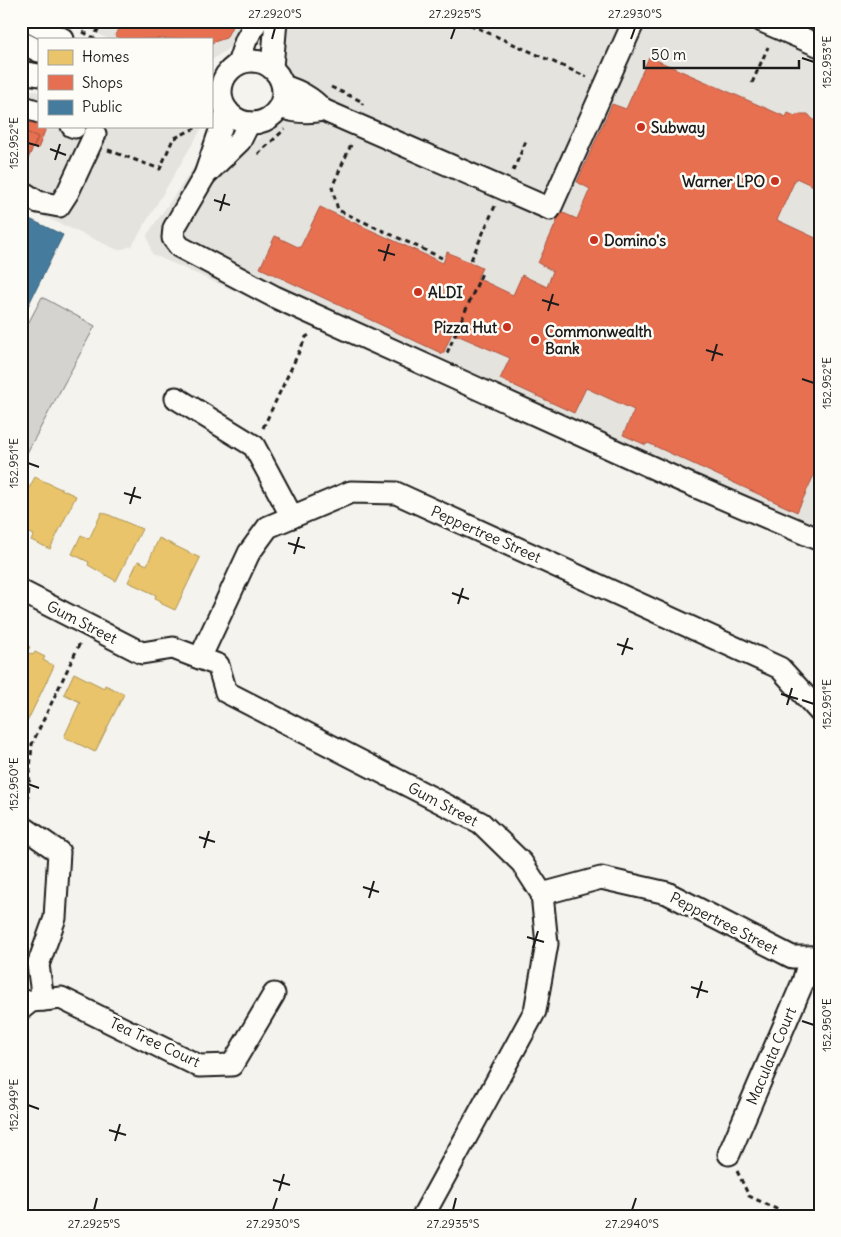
<svg xmlns="http://www.w3.org/2000/svg" width="841" height="1237" font-family="Delius,sans-serif">
  <style>
    .built { fill: #e4e3de }
    .green { fill: #d4d3cf; stroke: #787876 }
    .homes { fill: #e9c46a; stroke: #ac9253 }
    .shops { fill: #e76f51; stroke: #aa5641 }
    .public { fill: #457b9d; stroke: #395e76 }
    .lines { fill: none; stroke-linecap: round; stroke-linejoin: round }
    .minor-casing { stroke: #1c1c1c; stroke-width: 25 }
    .path { stroke: #1c1c1c; stroke-width: 3; stroke-dasharray: 5 4; stroke-linecap: butt }
    .minor { stroke: #fdfcf7; stroke-width: 21 }
    .ticks { fill: none; stroke: #1c1c1c; stroke-width: 2 }
    .poi-dot { fill: #c8321e; stroke: #fdfcf7; stroke-width: 2 }
    .labels { text-anchor: middle; dominant-baseline: central; stroke-width: 5; stroke-linejoin: round; paint-order: stroke }
    .poi-label { font-size: 15px; font-weight: bold; fill: #1c1c1c; stroke: #fdfcf7; text-anchor: start }
    .street-label { font-size: 15px; fill: #1c1c1c; stroke: #fdfcf7 }
    .neatline { fill: none; stroke: #1c1c1c; stroke-width: 2 }
    .ticks-label { font-size: 12px; text-anchor: middle; fill: #1c1c1c }
  </style>
  <rect width="100%" height="100%" fill="#f4f3ee"/>
  <filter id="ink" filterUnits="userSpaceOnUse"><feTurbulence type="fractalNoise" baseFrequency=".02" numOctaves="2"/><feDisplacementMap in="SourceGraphic" scale="10" xChannelSelector="R" yChannelSelector="G"/><feConvolveMatrix kernelMatrix="1 2 1 2 8 2 1 2 1" color-interpolation-filters="sRGB"/></filter>
  <g filter="url(#ink)">
    <g class="built">
      <polygon points="73,21 247,21 234,44 212,60 211,39 108,39"/>
      <polygon points="284,21 820,21 820,553 152,254 147,235 201,157 256,140 291,114 294,79 277,53"/>
      <polygon points="28,89 39,92 39,126 203,126 132,246 118,250 21,206 21,90"/>
    </g>
    <polygon class="green" points="42,297 95,326 21,464 21,337"/>
    <g class="homes">
      <polygon points="35,477 76,496 50,549 31,540 34,535 21,529 21,503"/>
      <polygon points="102,512 142,529 116,581 88,565 89,562 72,554 81,535 89,539"/>
      <polygon points="159,538 200,558 175,610 160,603 161,601 155,598 156,595 128,582 138,561 147,565"/>
      <polygon points="21,643 30,647 27,652 33,655 35,652 45,657 43,660 54,666 27,722 21,719"/>
      <polygon points="74,673 104,688 105,685 124,694 95,752 64,737 80,702 64,694"/>
    </g>
    <g class="shops">
      <polygon points="235,21 226,38 211,43 211,39 121,39 115,36 121,25 114,22"/>
      <polygon points="649,57 786,117 788,113 795,116 800,114 808,114 820,127 820,189 796,178 777,220 820,240 820,462 797,512 648,443 646,445 623,435 634,410 586,388 574,413 500,379 510,358 452,333 443,354 260,268 275,236 300,248 320,207 443,263 447,252 482,268 477,278 513,295 522,275 547,287 553,271 538,263 561,212 577,219 590,189 577,182 612,104 626,109"/>
      <polygon points="21,117 46,128 38,149 34,147 38,137 21,130"/>
      <polygon points="21,130 38,137 21,174"/>
    </g>
    <polygon class="public" points="21,215 63,235 21,320"/>
    <g class="lines">
      <g class="minor-casing">
        <g id="minor">
          <polyline points="28,21 63,39"/>
          <polyline points="762,21 820,46"/>
          <polyline points="21,42 39,51"/>
          <circle cx="252" cy="92" r="31"/>
          <polyline points="238,64 246,40 257,21"/>
          <polyline points="272,67 276,21"/>
          <polyline points="21,72 39,75"/>
          <path d="M283,86C299,91 311,97 323,110L550,209L634,21"/>
          <polyline points="21,106 39,112"/>
          <path d="M280,107C294,112 308,113 323,110"/>
          <polyline points="227,110 205,175 174,228 173,238 180,247 275,297 680,480 820,540"/>
          <polyline points="72,126 75,127"/>
          <polyline points="205,175 240,141 249,123"/>
          <polyline points="21,191 38,202 59,206 68,192 95,134"/>
          <polyline points="176,398 254,446 292,517"/>
          <polyline points="21,591 142,653 173,648 218,665 226,692 481,823 522,863 542,894 547,944 535,1011 423,1216"/>
          <polyline points="200,658 249,553 268,527 351,492 396,493 780,668 820,712"/>
          <polyline points="542,894 601,878 667,893 792,957 820,957"/>
          <polyline points="43,1000 61,998 199,1066 232,1065 274,994"/>
          <polyline points="21,1009 31,1001 43,1000 38,965 55,918 59,852 26,829"/>
          <polyline points="729,1154 803,982 810,957"/>
        </g>
      </g>
      <g class="path">
        <polyline points="462,21 587,77"/>
        <polyline points="83,32 94,38 100,25"/>
        <polyline points="752,83 768,47"/>
        <polyline points="331,87 363,102 362,105"/>
        <polyline points="351,145 332,187 338,210 442,258"/>
        <polyline points="108,150 160,169 173,139 197,127"/>
        <polyline points="258,154 285,129"/>
        <polyline points="513,171 526,141"/>
        <polyline points="471,260 495,206"/>
        <polyline points="447,353 482,273"/>
        <polyline points="263,428 306,337 309,335"/>
        <polyline points="27,809 32,744 80,643"/>
        <polyline points="737,1171 749,1196 791,1216"/>
      </g>
      <use href="#minor" class="minor"/>
    </g>
  </g>
  <path class="ticks" d="M272,39L275,28M451,39L455,28M631,39L635,28M802,58L814,62M28,143L39,146M50,149L66,155M55,160L60,144M214,200L230,205M220,211L225,194M378,250L395,255M384,261L389,244M542,300L559,305M548,311L553,294M706,350L723,355M712,361L717,344M802,379L814,383M28,463L39,467M124,493L141,498M130,504L135,487M288,543L305,548M294,554L299,537M452,593L469,599M458,604L463,588M617,644L633,649M622,655L628,638M781,694L798,699M802,700L814,704M787,705L792,688M28,784L39,788M199,837L215,842M204,848L209,831M363,887L379,892M369,898L374,881M527,937L544,942M533,948L538,931M691,987L708,992M697,998L702,981M802,1021L814,1025M28,1105L39,1109M109,1130L126,1135M115,1141L120,1124M273,1180L290,1185M279,1191L284,1174M94,1210L97,1198M273,1210L277,1198M453,1210L456,1198M632,1210L636,1198"/>
  <g class="poi-dot">
    <circle cx="641" cy="127" r="5"/>
    <circle cx="775" cy="181" r="5"/>
    <circle cx="594" cy="240" r="5"/>
    <circle cx="418" cy="292" r="5"/>
    <circle cx="507" cy="327" r="5"/>
    <circle cx="535" cy="340" r="5"/>
  </g>
  <g class="labels">
    <g class="poi-label">
      <text x="651" y="127">Subway</text>
      <text x="765" y="181" text-anchor="end">Warner LPO</text>
      <text x="604" y="240">Domino's</text>
      <text x="428" y="292">ALDI</text>
      <text x="497" y="327" text-anchor="end">Pizza Hut</text>
      <text x="545" y="331">Commonwealth<tspan x="545" dy="17">Bank</tspan></text>
    </g>
    <g class="street-label">
      <text transform="translate(486 534) rotate(24)">Peppertree Street</text>
      <text transform="translate(82 622) rotate(27)">Gum Street</text>
      <text transform="translate(443 804) rotate(28)">Gum Street</text>
      <text transform="translate(724 923) rotate(27)">Peppertree Street</text>
      <text transform="translate(155 1042) rotate(25)">Tea Tree Court</text>
      <text transform="translate(771 1056) rotate(-67)">Maculata Court</text>
    </g>
  </g>
  <rect width="841" height="1237" fill="none" stroke="#fdfcf7" stroke-width="55"/>
  <rect x="38" y="38" width="175" height="90" fill="#fdfcf7" stroke="#a3a29f"/>
  <rect x="48" y="50" width="25" height="15" fill="#e9c46a" stroke="#a3a29f"/>
  <text x="82" y="62" font-size="15" fill="#1c1c1c">Homes</text>
  <rect x="48" y="75" width="25" height="15" fill="#e76f51" stroke="#a3a29f"/>
  <text x="82" y="88" font-size="15" fill="#1c1c1c">Shops</text>
  <rect x="48" y="100" width="25" height="15" fill="#457b9d" stroke="#a3a29f"/>
  <text x="82" y="112" font-size="15" fill="#1c1c1c">Public</text>
  <path d="M644 60v8h155v-8" fill="none" stroke="#1c1c1c" stroke-width="2.5"/>
  <text x="651" y="60" font-size="15" fill="#1c1c1c" stroke="#fdfcf7" stroke-width="4" paint-order="stroke">50 m</text>
  <rect x="28" y="28" width="786" height="1182" class="neatline"/>
  <g class="ticks-label">
    <text x="275" y="18">27.2920°S</text>
    <text x="455" y="18">27.2925°S</text>
    <text x="635" y="18">27.2930°S</text>
    <text transform="translate(827 62) rotate(-90)" y="4">152.953°E</text>
    <text transform="translate(14 143) rotate(-90)" y="4">152.952°E</text>
    <text transform="translate(827 383) rotate(-90)" y="4">152.952°E</text>
    <text transform="translate(14 463) rotate(-90)" y="4">152.951°E</text>
    <text transform="translate(827 704) rotate(-90)" y="4">152.951°E</text>
    <text transform="translate(14 784) rotate(-90)" y="4">152.950°E</text>
    <text transform="translate(827 1025) rotate(-90)" y="4">152.950°E</text>
    <text transform="translate(14 1105) rotate(-90)" y="4">152.949°E</text>
    <text x="94" y="1228">27.2925°S</text>
    <text x="273" y="1228">27.2930°S</text>
    <text x="453" y="1228">27.2935°S</text>
    <text x="632" y="1228">27.2940°S</text>
  </g>
</svg>
